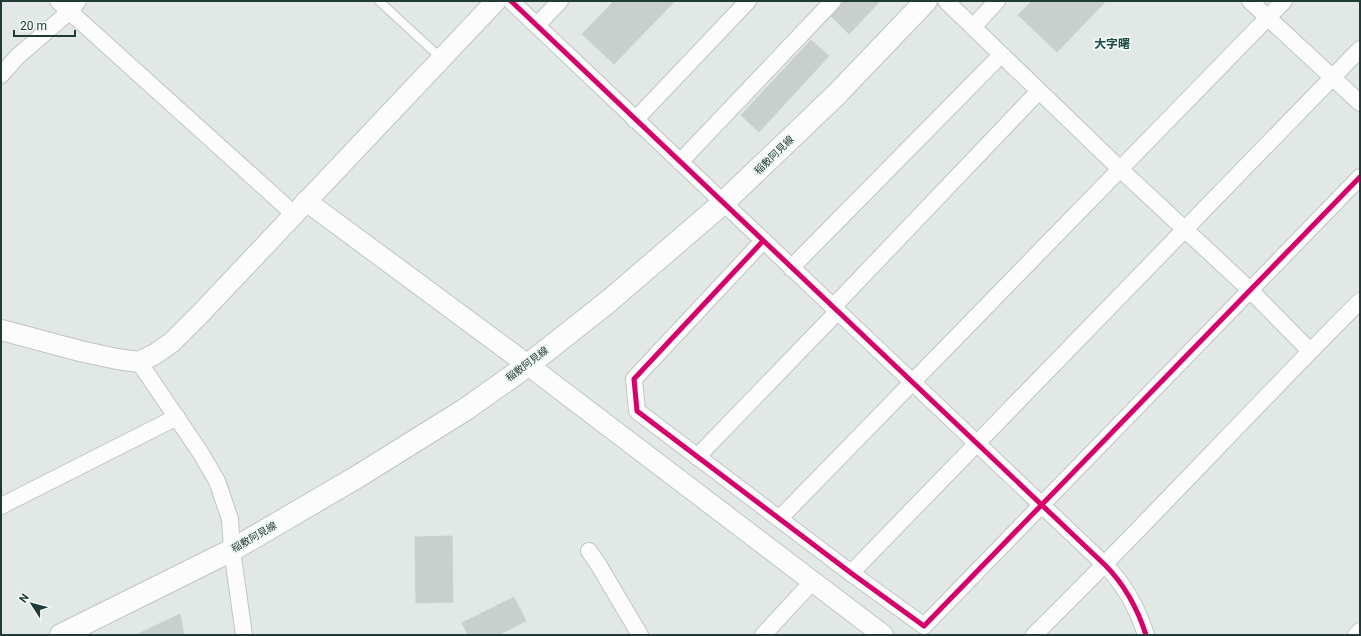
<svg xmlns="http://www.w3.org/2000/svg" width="1361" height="636" font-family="Roboto,'Noto Sans JP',sans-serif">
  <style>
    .building { fill: #c9cfcd; stroke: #cbd1cf }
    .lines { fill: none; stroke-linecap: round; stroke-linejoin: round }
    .service-casing { stroke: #bfc5c3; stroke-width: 10 }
    .minor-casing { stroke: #bfc5c3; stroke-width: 18 }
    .tertiary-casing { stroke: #bfc5c3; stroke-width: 22 }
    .secondary-casing { stroke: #bec5c3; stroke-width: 24 }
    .service { stroke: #fbfcfb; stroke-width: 8 }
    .minor { stroke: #fbfcfb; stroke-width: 16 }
    .tertiary { stroke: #fbfcfb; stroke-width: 20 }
    .secondary { stroke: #fbfcfb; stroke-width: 22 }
    .cycleway-casing { stroke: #f0f7f4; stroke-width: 8 }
    .cycleway { stroke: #d6006c; stroke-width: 5 }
    .labels { text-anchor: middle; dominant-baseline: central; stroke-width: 4; stroke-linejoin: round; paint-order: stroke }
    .street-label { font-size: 10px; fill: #203b37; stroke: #f0f7f4 }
    .quarter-label { font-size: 12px; font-weight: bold; fill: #1c4d46; stroke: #f0f7f4 }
  </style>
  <rect width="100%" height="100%" fill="#e2e8e6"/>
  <g class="building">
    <polygon points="614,1 675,1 614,64 582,34"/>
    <polygon points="844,1 880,1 849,34 830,15"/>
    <polygon points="1032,1 1106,1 1057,52 1018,15"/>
    <polygon points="811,40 829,56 759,132 741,115"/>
    <polygon points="452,536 453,602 416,603 415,537"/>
    <polygon points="514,597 526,621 498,635 468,635 462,623"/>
    <polygon points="180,614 184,635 136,635"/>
  </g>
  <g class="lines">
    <g class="service-casing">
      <polyline id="service" points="379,1 441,58"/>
    </g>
    <g class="minor-casing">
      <g id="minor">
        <polyline points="58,1 294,214"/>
        <path d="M511,1L1105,565C1124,584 1138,610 1146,635"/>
        <polyline points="946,1 1120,169 1250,290 1310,351"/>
        <polyline points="1250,1 1360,103"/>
        <polyline points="537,25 560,1"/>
        <polyline points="973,27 997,1"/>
        <polyline points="1,75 18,56 69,12 78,1"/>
        <polyline points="635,120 748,1"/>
        <polyline points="680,162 833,1"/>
        <polyline points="763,241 634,379 637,411 851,573 924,626 1360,177"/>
        <polyline points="791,268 1001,55"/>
        <polyline points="833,307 1039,91"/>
        <polyline points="139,362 200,452 217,481 230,519 232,550 244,635"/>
        <polyline points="697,457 838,311"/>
        <polyline points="1,506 177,417"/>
        <polyline points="779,519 1284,1"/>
        <polyline points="589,551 598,564 640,635"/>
        <polyline points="851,573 1360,49"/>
        <polyline points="763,635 813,581"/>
        <path d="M1034,635C1145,526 1250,411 1360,301"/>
        <polyline points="1356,635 1360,631"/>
      </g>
    </g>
    <g class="tertiary-casing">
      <g id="tertiary">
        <polyline points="306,201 528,365 883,635"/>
        <polyline points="1,330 80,351 117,359 139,362 155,354 171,343 202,312 496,1"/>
      </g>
    </g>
    <g class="secondary-casing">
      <polyline id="secondary" points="61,635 232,550 357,477 466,409 528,365 609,301 723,203 836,95 926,1"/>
    </g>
    <use href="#service" class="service"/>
    <use href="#minor" class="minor"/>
    <use href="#tertiary" class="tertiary"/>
    <use href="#secondary" class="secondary"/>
    <g class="cycleway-casing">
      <g id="cycleway">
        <path d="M511,1L1105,565C1124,584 1138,610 1146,635"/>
        <polyline points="763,241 634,379 637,411 851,573 924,626 1360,177"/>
      </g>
    </g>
    <use href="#cycleway" class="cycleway"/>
  </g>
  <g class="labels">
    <g class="street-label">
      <text transform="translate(774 155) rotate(-44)">稲敷阿見線</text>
      <text transform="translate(527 364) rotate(-37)">稲敷阿見線</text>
      <text transform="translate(254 537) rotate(-30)">稲敷阿見線</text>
    </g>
    <g class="quarter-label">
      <text x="1112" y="44">大字曙</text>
    </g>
  </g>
  <rect width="1361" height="636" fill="none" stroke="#203b37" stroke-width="4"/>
  <g transform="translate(32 604) rotate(306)" stroke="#f0f7f4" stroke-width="3" paint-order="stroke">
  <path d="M0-3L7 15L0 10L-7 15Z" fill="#203b37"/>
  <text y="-6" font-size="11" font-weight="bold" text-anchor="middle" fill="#203b37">N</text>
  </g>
  <path d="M14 30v6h61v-6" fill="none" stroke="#203b37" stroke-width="2"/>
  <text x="20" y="30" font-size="12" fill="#203b37" stroke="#f0f7f4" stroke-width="3" paint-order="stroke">20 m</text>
</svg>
